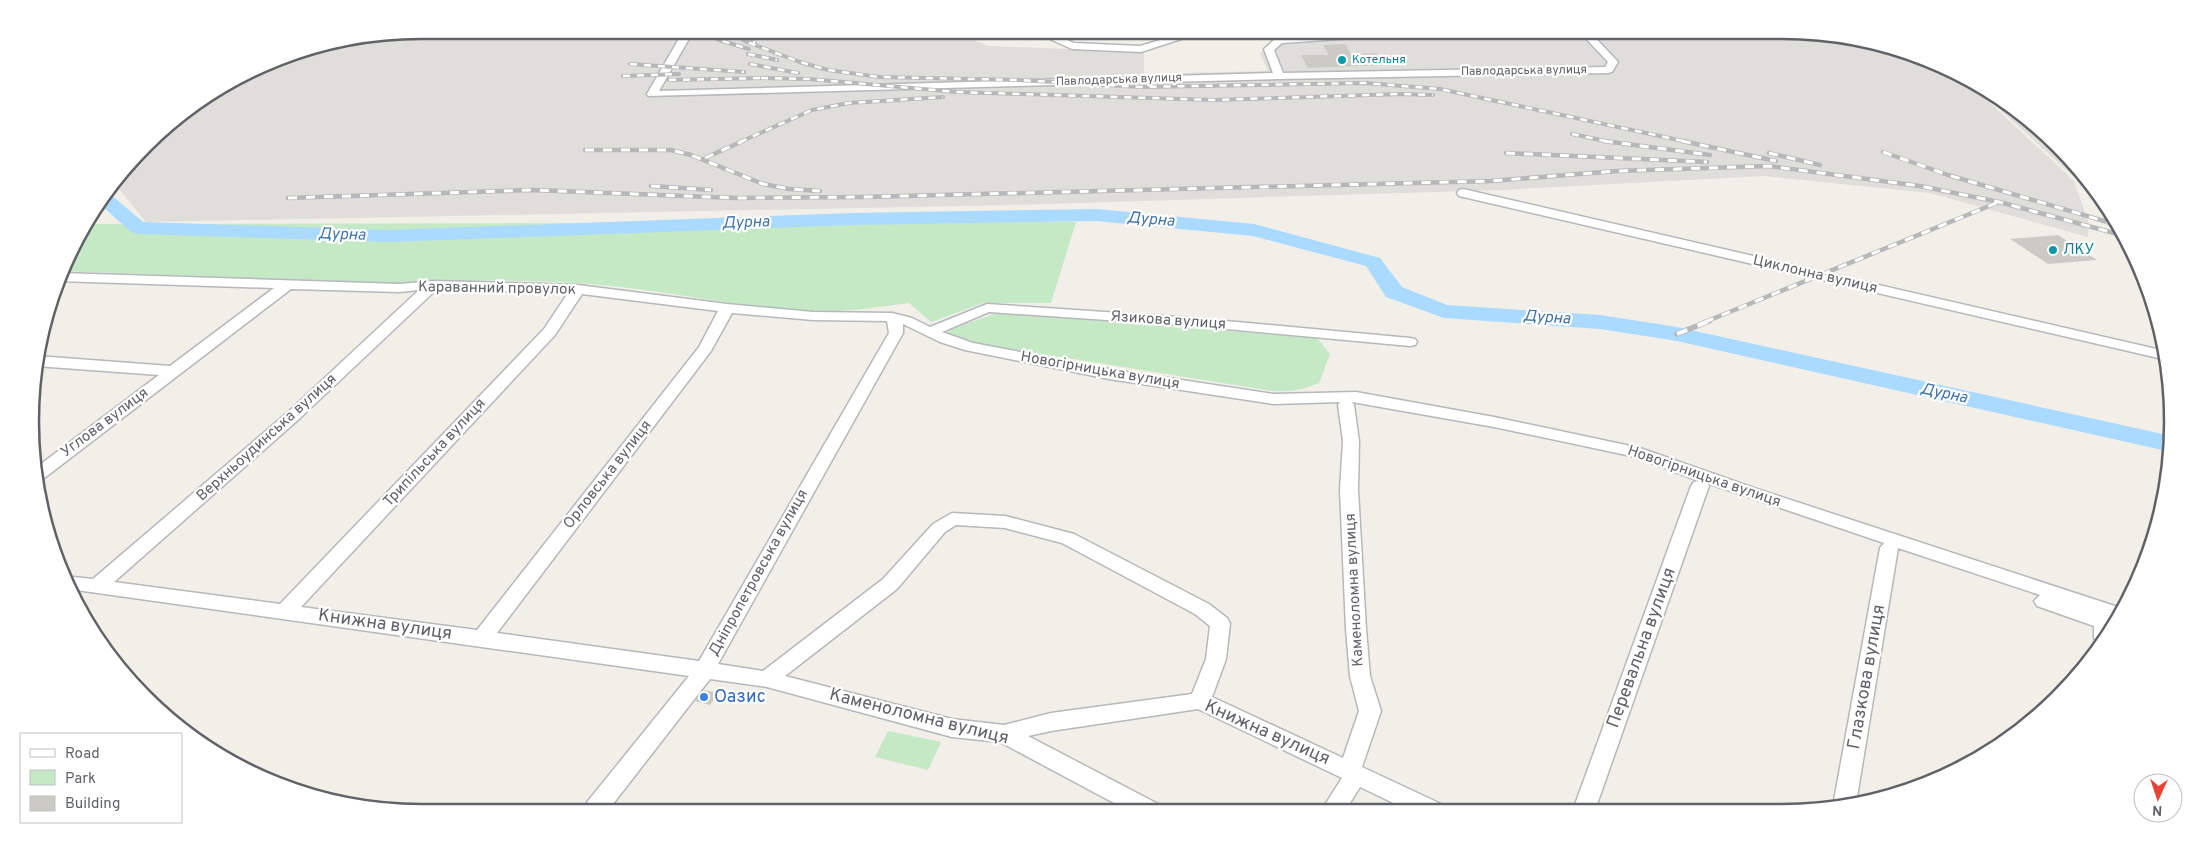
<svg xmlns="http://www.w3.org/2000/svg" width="2203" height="843" font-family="Overpass,sans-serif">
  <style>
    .industrial { fill: #e0deda }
    .green { fill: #c5e8c5 }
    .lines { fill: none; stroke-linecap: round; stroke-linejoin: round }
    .river { fill: #aadaff; fill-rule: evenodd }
    .building { fill: #cccac5 }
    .minor-casing { stroke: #b5b8bc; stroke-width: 3 }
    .minor { fill: #fff; fill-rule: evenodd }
    .rail-far2-casing { stroke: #b6b7b8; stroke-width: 4 }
    .rail-far1-casing { stroke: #b6b7b8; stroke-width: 4.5 }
    .rail-casing { stroke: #b6b7b8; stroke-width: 5.5 }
    .rail-far2 { stroke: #fff; stroke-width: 2.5; stroke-dasharray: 7; stroke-linecap: butt }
    .rail-far1 { stroke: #fff; stroke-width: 3; stroke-dasharray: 9; stroke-linecap: butt }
    .rail { stroke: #fff; stroke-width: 4; stroke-dasharray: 11; stroke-linecap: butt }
    .culture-dot { fill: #0f9aa8; stroke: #fff; stroke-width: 2 }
    .shop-dot { fill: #3f7fe0; stroke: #fff; stroke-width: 2 }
    .labels { text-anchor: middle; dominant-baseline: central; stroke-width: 4.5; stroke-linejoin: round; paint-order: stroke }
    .far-culture-label { font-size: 12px; fill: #0d838f; stroke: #fff; text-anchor: start }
    .far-street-label { font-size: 12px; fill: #5f6368; stroke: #fff }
    .culture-label { font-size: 15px; fill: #0d838f; stroke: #fff; text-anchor: start }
    .street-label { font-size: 15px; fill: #5f6368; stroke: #fff }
    .water-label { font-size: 16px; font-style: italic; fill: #4174aa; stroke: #fff }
    .near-street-label { font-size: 18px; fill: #5f6368; stroke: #fff }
    .near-shop-label { font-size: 18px; fill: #366cbe; stroke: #fff; text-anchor: start }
    .rim { fill: none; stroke: #5f6368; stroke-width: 2.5 }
  </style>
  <rect width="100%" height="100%" fill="#f1efe8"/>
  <g class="industrial">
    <polygon points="422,30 951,30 988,46 1144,52 1144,74 1268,71 1260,53 1277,40 1413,30 1781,30 1883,43 1956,71 2074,181 2089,224 2088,237 1930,193 1764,176 1503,190 1012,205 146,222 116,185 148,145 226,82 295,51"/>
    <polygon points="1961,74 2020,111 2076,164 2086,178 2074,177"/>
  </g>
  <g class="green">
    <path d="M1076,222L1051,303H983L931,322L909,303C878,307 843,313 812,311C737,307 664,290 590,284C528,279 464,280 401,284L62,271L84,224Z"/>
    <path d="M997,313L1317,338L1330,354L1319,383C1303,390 1289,392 1272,391L992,346L956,340L947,335L951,329Z"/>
    <polygon points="888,731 941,742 928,770 875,757"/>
  </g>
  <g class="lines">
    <polygon class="river" points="109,193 143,222 389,230 852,213 1097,209 1254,224 1380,258 1402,287 1447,305 1600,315 1677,327 2172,436 2171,452 1677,341 1600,329 1444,318 1386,297 1366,266 1253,236 1097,221 852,225 389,242 138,234 131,232 100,204"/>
  </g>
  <g class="building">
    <polygon points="1345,44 1351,54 1376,53 1385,65 1308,68 1301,55 1329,55 1323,45"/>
    <polygon points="2058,235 2097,260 2048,264 2010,239"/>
    <polygon points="704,690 718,693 710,705 695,701"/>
  </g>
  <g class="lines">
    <g class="minor-casing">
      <g id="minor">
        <polygon points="684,30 694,30 659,91 1273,73 1264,49 1276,38 1384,30 1431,30 1426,33 1282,43 1274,50 1283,73 1605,67 1608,62 1578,30 1588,30 1618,62 1612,72 1608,73 1279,79 648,96 647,94"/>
        <polygon points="1030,30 1043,30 1074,43 1140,46 1194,30 1209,30 1141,52 1072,49"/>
        <polygon points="1463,189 2165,351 2167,360 1459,196 1457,193 1459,190"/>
        <path d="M61,273L400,284L433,281L578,285L727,304L813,312L892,313L912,318L930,327L987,304L1194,318L1410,338L1415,339L1417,342L1415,345L1410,346L1194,326L989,312L942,332L973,343L1109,369L1273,394L1356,392L1494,417L1640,448L1751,487L2124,609L2120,617L2099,644L2094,638V626L2037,606L2034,601L2040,595L1898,548L1856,803L1834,809L1833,806L1880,548L1884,543L1707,483L1709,486L1595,810H1573L1691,486L1694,482L1699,481L1636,457L1494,427L1352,402L1354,405L1359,441L1358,490L1366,629L1370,676L1381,711L1362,767L1441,804L1444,811H1410L1360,787L1345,811H1321L1342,778L1198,709L1051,731L1028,736L1158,804L1161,811H1129L1000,742L952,737L767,687L710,679L606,813H581L584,806L689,676L69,589L63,576L93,579L287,413L419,290L400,292L291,289L43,479L37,480V467L159,375L36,366L37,356L170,366L274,288L58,281ZM437,289L568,293L544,329L280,604L114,582L299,419ZM582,294L718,311L699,347L477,630L301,607L555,335ZM732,313L813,320L887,321L889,333L699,661L497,633L711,351ZM903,324L940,342L965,350L1109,379L1273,404L1340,402L1338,405L1343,441L1340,490L1346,629L1350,676L1359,711L1343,758L1212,697L1226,659L1230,623L1227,618L1209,604L1074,534L1005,516L952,513L933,524L883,579L763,671L718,664L903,333ZM956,525L1005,528L1062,543L1195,614L1210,626L1206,659L1192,694L1051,713L1004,725L952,719L785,676L897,589L945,532Z"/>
      </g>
    </g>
    <use href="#minor" class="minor"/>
    <g class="rail-far2-casing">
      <g id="rail-far2">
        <polyline points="697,30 719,40 749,49"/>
        <polyline points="724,30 747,42 800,62 828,70 879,77 1018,80 1141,87 1365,83 1440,89 1688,142"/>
        <polyline points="746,30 749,38 755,43"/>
        <polyline points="748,54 777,60"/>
        <polyline points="630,64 744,72"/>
        <polyline points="750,64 798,73"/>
        <polyline points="623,76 679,74"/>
        <polyline points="761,78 809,79 957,92 1214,100 1401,94 1433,95"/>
        <polyline points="669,80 766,78"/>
        <polyline points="1572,134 1610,142"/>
        <polyline points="740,142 812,110 849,103 943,97"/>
      </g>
    </g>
    <g class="rail-far1-casing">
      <g id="rail-far1">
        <polyline points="1604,141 1710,155"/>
        <polyline points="1682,141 1776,161"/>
        <polyline points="585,150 671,150 691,155 763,184 789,189 820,191"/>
        <polyline points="1883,152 1948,175 2121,226"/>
        <polyline points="1506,153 1707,162"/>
        <polyline points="1769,153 1820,165"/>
        <polyline points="705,158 743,141"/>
        <polyline points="651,186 711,190"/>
        <polyline points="288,198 533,190 736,198 865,197 1491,181 1617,171 1768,166 1920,186 1999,202 2125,236"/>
        <polyline points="1705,322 1999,202"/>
      </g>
    </g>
    <g class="rail-casing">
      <polyline id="rail" points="1677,334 1709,321"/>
    </g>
    <use href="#rail-far2" class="rail-far2"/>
    <use href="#rail-far1" class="rail-far1"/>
    <use href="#rail" class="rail"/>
  </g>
  <g class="culture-dot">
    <circle cx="1342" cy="60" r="5"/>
    <circle cx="2053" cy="250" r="5"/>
  </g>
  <circle class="shop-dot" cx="704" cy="697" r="5"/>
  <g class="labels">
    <g class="far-culture-label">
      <text x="1352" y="60">Котельня</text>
    </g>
    <g class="far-street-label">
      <text transform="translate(1524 71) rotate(-1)">Павлодарська вулиця</text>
      <text transform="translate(1119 80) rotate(-2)">Павлодарська вулиця</text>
    </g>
    <g class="culture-label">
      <text x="2063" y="250">ЛКУ</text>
    </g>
    <g class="street-label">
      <text transform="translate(1815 275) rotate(13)">Циклонна вулиця</text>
      <text transform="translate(497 289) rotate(1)">Караванний провулок</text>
      <text transform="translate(1168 321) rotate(4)">Язикова вулиця</text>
      <text transform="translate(1100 371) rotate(10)">Новогірницька вулиця</text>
      <text transform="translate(105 423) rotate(-37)">Углова вулиця</text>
      <text transform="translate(267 438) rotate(-42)">Верхньоудинська вулиця</text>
      <text transform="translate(435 453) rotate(-47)">Трипільська вулиця</text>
      <text transform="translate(608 475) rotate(-52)">Орловська вулиця</text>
      <text transform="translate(1704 477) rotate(19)">Новогірницька вулиця</text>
      <text transform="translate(759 573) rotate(-61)">Дніпропетровська вулиця</text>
      <text transform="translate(1355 590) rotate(-93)">Каменоломна вулиця</text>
    </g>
    <g class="water-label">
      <text transform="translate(1151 220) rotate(5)">Дурна</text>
      <text transform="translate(746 223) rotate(-2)">Дурна</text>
      <text transform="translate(342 235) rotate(2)">Дурна</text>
      <text transform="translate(1547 318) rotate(4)">Дурна</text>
      <text transform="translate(1944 394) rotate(12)">Дурна</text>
    </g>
    <g class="near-street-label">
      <text transform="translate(385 625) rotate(8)">Книжна вулиця</text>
      <text transform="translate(1642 648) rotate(-70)">Перевальна вулиця</text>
      <text transform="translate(1867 677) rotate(-80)">Глазкова вулиця</text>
      <text transform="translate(919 717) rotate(14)">Каменоломна вулиця</text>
      <text transform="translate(1267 733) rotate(24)">Книжна вулиця</text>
    </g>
    <g class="near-shop-label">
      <text x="714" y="697">Оазис</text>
    </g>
  </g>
  <path d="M0 0H2203V843H0ZM421 39H1782A382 382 0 0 1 2164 421V422A382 382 0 0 1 1782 804H421A382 382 0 0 1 39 422V421A382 382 0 0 1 421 39Z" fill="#fff" fill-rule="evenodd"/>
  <path class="rim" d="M421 39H1782A382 382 0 0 1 2164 421V422A382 382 0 0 1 1782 804H421A382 382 0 0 1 39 422V421A382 382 0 0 1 421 39Z"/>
  <rect x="20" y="733" width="162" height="90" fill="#ffffff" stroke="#bfc1c3"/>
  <rect x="30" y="749" width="25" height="8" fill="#ffffff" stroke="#bfc1c3"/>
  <text x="65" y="758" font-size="15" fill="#5f6368">Road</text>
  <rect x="30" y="770" width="25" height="15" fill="#c5e8c5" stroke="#bfc1c3"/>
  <text x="65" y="783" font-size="15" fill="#5f6368">Park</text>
  <rect x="30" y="796" width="25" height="15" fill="#cccac5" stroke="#bfc1c3"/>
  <text x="65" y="808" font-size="15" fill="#5f6368">Building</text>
  <g transform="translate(2158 798) rotate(183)"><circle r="24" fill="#ffffff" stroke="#bfc1c3"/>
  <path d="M0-4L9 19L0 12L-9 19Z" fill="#ea4335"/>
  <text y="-8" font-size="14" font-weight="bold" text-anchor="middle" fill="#5f6368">N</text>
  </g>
</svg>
